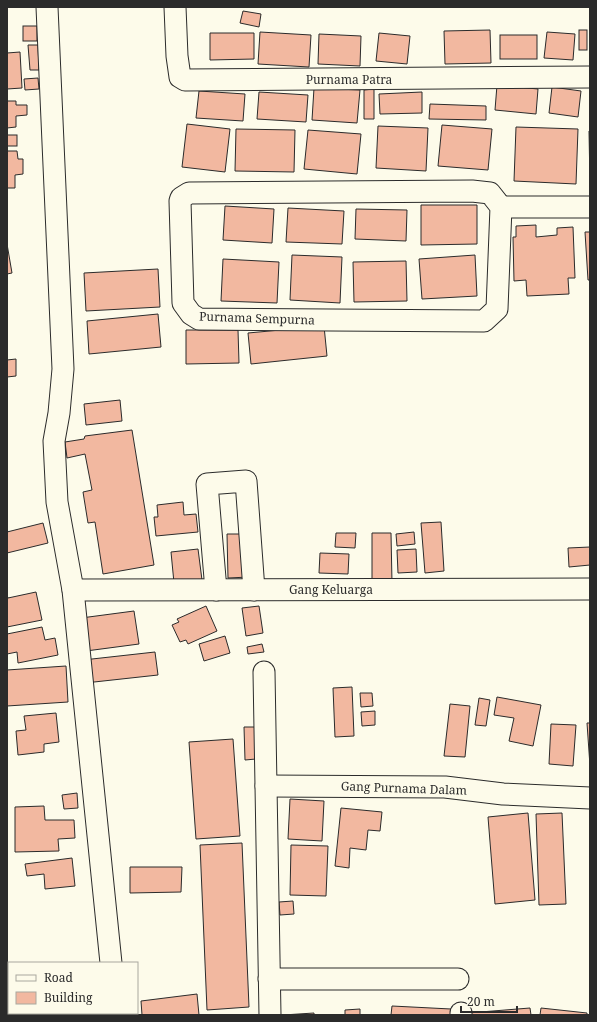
<svg xmlns="http://www.w3.org/2000/svg" width="597" height="1022" font-family="'Noto Serif',serif">
  <style>
    .building { fill: #f2b8a0; stroke: #2b2b2b }
    .lines { fill: none; stroke-linecap: round; stroke-linejoin: round }
    .minor-casing { stroke: #2b2b2b; stroke-width: 23 }
    .minor { stroke: #fdfbea; stroke-width: 21 }
    .labels { text-anchor: middle; dominant-baseline: central; stroke-width: 3; stroke-linejoin: round; paint-order: stroke }
    .street-label { font-size: 12px; fill: #2b2b2b; stroke: #fdfbea }
  </style>
  <rect width="100%" height="100%" fill="#fdfbea"/>
  <g class="building">
    <polygon points="243,11 261,14 259,27 240,23"/>
    <rect x="23" y="26" width="14" height="15"/>
    <polygon points="490,30 491,63 445,64 444,31"/>
    <rect x="579" y="30" width="8" height="20"/>
    <polygon points="260,32 311,35 309,67 258,64"/>
    <polygon points="547,32 575,34 573,60 544,58"/>
    <polygon points="210,33 254,33 254,59 210,60"/>
    <polygon points="379,33 410,36 407,64 376,61"/>
    <polygon points="319,34 361,36 360,66 318,64"/>
    <rect x="500" y="35" width="37" height="24"/>
    <polygon points="28,45 38,45 39,70 30,70"/>
    <polygon points="20,52 22,88 7,89 7,53"/>
    <polygon points="38,78 39,89 25,90 24,79"/>
    <polygon points="497,85 538,89 536,114 495,110"/>
    <polygon points="552,87 581,91 578,117 549,113"/>
    <polygon points="314,88 360,90 357,123 312,120"/>
    <polygon points="374,89 374,119 364,119 364,90"/>
    <polygon points="199,91 245,94 243,121 196,118"/>
    <polygon points="259,92 308,95 306,122 257,119"/>
    <polygon points="422,92 422,113 380,114 379,94"/>
    <polygon points="7,101 16,101 16,105 27,105 27,115 16,116 16,127 7,128"/>
    <polygon points="430,104 486,106 486,120 429,119"/>
    <polygon points="187,124 230,129 225,172 182,167"/>
    <polygon points="442,125 492,129 488,170 438,166"/>
    <polygon points="378,126 428,128 426,171 376,168"/>
    <polygon points="516,127 578,129 576,184 514,181"/>
    <polygon points="236,129 295,130 294,172 235,171"/>
    <polygon points="308,130 361,134 357,174 304,169"/>
    <polygon points="589,131 590,131 590,185"/>
    <rect x="7" y="135" width="10" height="11"/>
    <polygon points="7,151 17,151 18,159 23,159 23,174 15,175 15,188 7,188"/>
    <polygon points="421,205 477,205 477,244 421,245"/>
    <polygon points="225,206 274,209 272,243 223,240"/>
    <polygon points="288,208 344,211 342,244 286,242"/>
    <polygon points="356,209 407,210 406,241 355,239"/>
    <polygon points="536,225 536,237 557,235 557,228 573,227 575,278 568,278 569,294 527,296 526,280 514,281 513,237 516,237 516,226"/>
    <polygon points="585,232 590,232 590,280 588,280"/>
    <polygon points="7,244 12,273 7,274"/>
    <polygon points="292,255 342,257 340,303 290,300"/>
    <polygon points="475,255 477,296 422,299 419,259"/>
    <polygon points="223,259 279,262 277,303 221,301"/>
    <polygon points="406,261 407,301 354,302 353,262"/>
    <polygon points="158,269 160,307 86,311 84,273"/>
    <polygon points="158,314 161,347 89,354 87,321"/>
    <polygon points="324,326 327,356 251,364 248,333"/>
    <polygon points="186,330 238,330 239,363 186,364"/>
    <polygon points="16,359 16,376 7,377 7,360"/>
    <polygon points="120,400 122,421 86,425 84,404"/>
    <polygon points="132,430 154,565 103,574 95,522 88,523 83,492 92,490 85,454 67,458 65,442 84,439 85,436"/>
    <polygon points="183,502 184,515 196,514 198,532 156,536 154,517 158,517 157,505"/>
    <polygon points="441,522 444,571 425,573 421,523"/>
    <polygon points="43,523 48,543 7,553 7,532"/>
    <polygon points="414,532 415,544 397,546 396,534"/>
    <polygon points="336,533 356,533 355,548 335,547"/>
    <polygon points="372,533 391,533 392,583 372,583"/>
    <polygon points="227,534 248,534 249,577 228,578"/>
    <polygon points="590,547 590,565 569,567 568,548"/>
    <polygon points="198,549 202,580 174,583 171,552"/>
    <polygon points="416,549 417,572 398,573 397,550"/>
    <polygon points="320,553 349,554 348,574 319,573"/>
    <polygon points="36,592 42,620 7,627 7,595 8,598"/>
    <polygon points="206,606 217,631 188,644 186,640 180,642 172,625 179,622 177,619"/>
    <polygon points="259,606 263,633 246,636 242,608"/>
    <polygon points="134,611 139,644 86,651 81,618"/>
    <polygon points="42,627 45,640 55,638 58,655 18,663 17,652 7,654 7,634"/>
    <polygon points="225,636 230,653 204,661 199,644"/>
    <polygon points="262,644 264,652 248,654 247,647"/>
    <polygon points="155,652 158,675 85,683 83,660"/>
    <polygon points="66,666 68,702 7,706 7,670"/>
    <polygon points="352,687 354,736 335,737 333,688"/>
    <polygon points="360,693 372,693 373,706 361,707"/>
    <polygon points="497,697 541,705 533,746 509,741 514,718 494,715"/>
    <polygon points="479,698 490,700 486,726 475,725"/>
    <polygon points="450,704 470,706 465,757 444,756"/>
    <polygon points="375,711 375,725 362,726 361,712"/>
    <polygon points="56,713 59,742 44,744 44,752 18,755 16,731 26,730 24,716"/>
    <polygon points="587,723 590,723 590,766"/>
    <polygon points="551,724 576,725 573,766 549,764"/>
    <polygon points="244,727 255,727 256,759 245,760"/>
    <polygon points="233,739 240,836 196,839 189,742"/>
    <polygon points="77,793 78,808 64,809 62,795"/>
    <polygon points="290,799 324,801 322,841 288,839"/>
    <polygon points="44,806 45,820 74,820 75,838 58,839 59,851 15,852 15,807"/>
    <polygon points="341,808 382,812 380,831 368,830 366,850 350,848 349,868 335,866"/>
    <polygon points="528,813 535,900 495,904 488,817"/>
    <polygon points="562,813 566,904 539,905 536,814"/>
    <polygon points="242,843 249,1007 207,1010 200,845"/>
    <polygon points="291,845 328,846 326,896 290,895"/>
    <polygon points="72,858 75,886 45,889 44,874 27,876 25,864"/>
    <polygon points="130,867 182,867 181,892 130,893"/>
    <polygon points="293,901 294,914 280,915 279,902"/>
    <polygon points="197,994 199,1015 142,1015 141,1001"/>
    <polygon points="392,1006 451,1009 451,1015 391,1015"/>
    <polygon points="530,1008 531,1015 468,1015 468,1013"/>
    <polygon points="541,1008 587,1013 587,1015 540,1015"/>
    <polygon points="360,1009 360,1015 345,1015 345,1010"/>
    <polygon points="314,1013 314,1015 283,1015"/>
  </g>
  <g class="lines">
    <g class="minor-casing">
      <g id="minor">
        <polyline points="47,7 63,369 59,413 54,441 57,502 73,590 111,963"/>
        <polyline points="175,7 177,56 180,77 185,80 590,77"/>
        <polygon points="472,191 490,193 501,207 497,309 484,321 199,319 191,314 183,303 180,201 181,198 189,193"/>
        <polyline points="501,207 590,207"/>
        <polyline points="73,590 590,589"/>
        <polyline points="216,590 207,484 246,481 254,590"/>
        <polyline points="264,672 270,1015"/>
        <polyline points="266,786 445,787 503,794 590,798"/>
        <polyline points="269,979 458,979"/>
        <polyline points="116,1013 117,1015"/>
        <polyline points="461,1015 461,1013"/>
      </g>
    </g>
    <use href="#minor" class="minor"/>
  </g>
  <g class="labels">
    <g class="street-label">
      <text x="349" y="79">Purnama Patra</text>
      <text transform="translate(257 318) rotate(2)">Purnama Sempurna</text>
      <text x="331" y="589">Gang Keluarga</text>
      <text transform="translate(404 788) rotate(2)">Gang Purnama Dalam</text>
    </g>
  </g>
  <rect width="597" height="1022" fill="none" stroke="#2b2b2b" stroke-width="16"/>
  <rect x="8" y="962" width="130" height="52" fill="#fdfbea" stroke="#a9a89e"/>
  <rect x="16" y="975" width="20" height="6" fill="#fdfbea" stroke="#a9a89e"/>
  <text x="44" y="982" font-size="12" fill="#2b2b2b">Road</text>
  <rect x="16" y="992" width="20" height="12" fill="#f2b8a0" stroke="#a9a89e"/>
  <text x="44" y="1002" font-size="12" fill="#2b2b2b">Building</text>
  <path d="M461 1006v6h56v-6" fill="none" stroke="#2b2b2b" stroke-width="2"/>
  <text x="467" y="1006" font-size="12" fill="#2b2b2b" stroke="#fdfbea" stroke-width="3" paint-order="stroke">20 m</text>
</svg>
